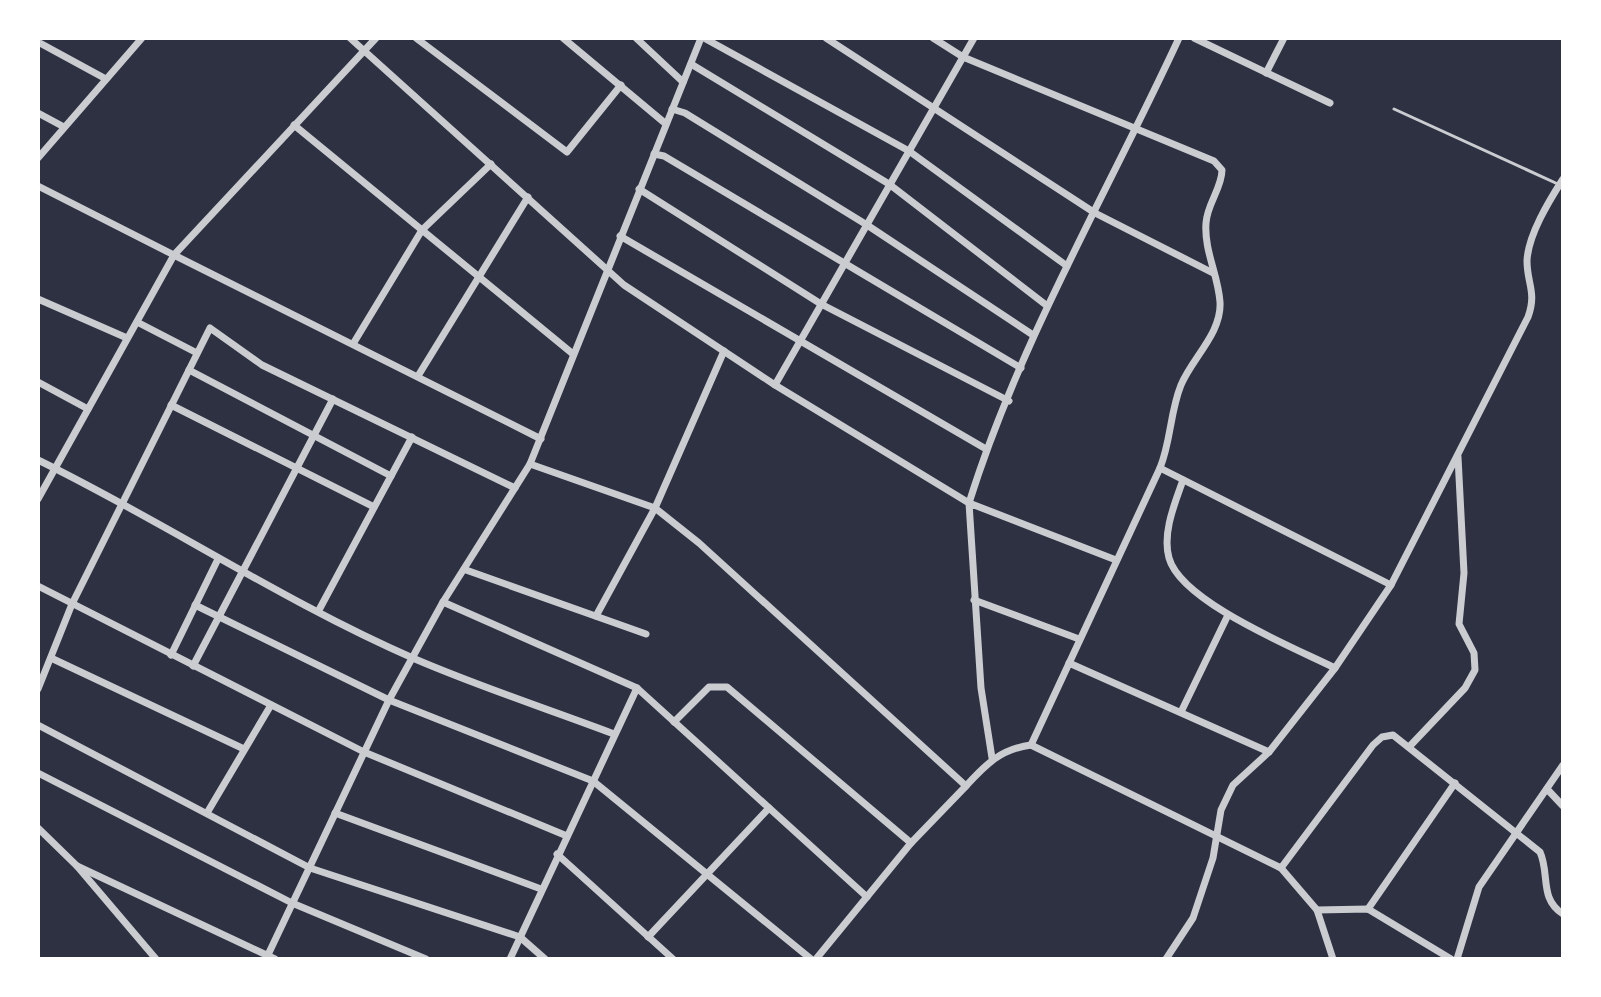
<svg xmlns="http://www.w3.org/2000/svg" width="1601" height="997" font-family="'Titillium Web',sans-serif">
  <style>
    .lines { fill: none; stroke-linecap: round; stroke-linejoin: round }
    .service { stroke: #caccd0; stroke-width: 3 }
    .minor { stroke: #caccd0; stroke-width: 7 }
  </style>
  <rect width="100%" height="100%" fill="#2d3142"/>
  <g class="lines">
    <polyline class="service" points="1394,109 1560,185"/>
    <g class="minor">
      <path d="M350,38L624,285L775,385L969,503C1020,340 1108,192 1179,38"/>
      <polyline points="376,38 174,255 541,439"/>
      <polyline points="416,38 567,152 621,85"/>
      <polyline points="563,38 666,124"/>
      <polyline points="636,38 683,82"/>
      <polyline points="704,38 909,151 1067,266"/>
      <polyline points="826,38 1095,213 1213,273"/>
      <path d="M933,38L963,57L1214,161L1222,170C1222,188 1207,204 1206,223C1204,251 1218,274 1220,302C1222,333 1192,358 1181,385C1170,412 1171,441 1160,468L1031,745"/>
      <polyline points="1194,38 1330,103"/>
      <polyline points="38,42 106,79"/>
      <polyline points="691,64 889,184 1046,305"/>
      <polyline points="1266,73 1284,38"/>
      <polyline points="672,109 685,113 867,225 1033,335"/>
      <polyline points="38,113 64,127"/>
      <polyline points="294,125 573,354"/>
      <polyline points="654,154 664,156 1021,368"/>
      <polyline points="38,158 142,38"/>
      <polyline points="38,186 174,255 38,499"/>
      <polyline points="639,189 821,304 1009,401"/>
      <polyline points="620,236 986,449"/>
      <polyline points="38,299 127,338"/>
      <polyline points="137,322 197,353"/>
      <polyline points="353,344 422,230 491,164"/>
      <polyline points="189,370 391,476"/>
      <polyline points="418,376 528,197"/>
      <polyline points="38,382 88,409"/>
      <polyline points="775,385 974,38"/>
      <polyline points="171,405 374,507"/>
      <path d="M38,460C165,522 284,602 415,659C480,687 548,709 614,734"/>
      <polyline points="530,464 655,508 699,543 966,786 911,843 816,959"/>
      <polyline points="1160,468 1391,585"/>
      <path d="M1183,480C1175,503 1162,533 1169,558C1181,602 1295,648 1335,668"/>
      <polyline points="466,570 646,634"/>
      <polyline points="38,586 364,752 567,836"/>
      <polyline points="974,600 1079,639"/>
      <polyline points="443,602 637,688"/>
      <polyline points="195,605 389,700 593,781 811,959"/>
      <polyline points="319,610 412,437"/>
      <polyline points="596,616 655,508 724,351"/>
      <polyline points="171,655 218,559"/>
      <polyline points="51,658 244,749"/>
      <polyline points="1069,663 1269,752"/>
      <polyline points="193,666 333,399"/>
      <polyline points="38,689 72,604 210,328 262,365 515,488"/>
      <polyline points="1181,712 1228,615"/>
      <polyline points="674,722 709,687 727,687 911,843"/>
      <polyline points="38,725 310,868 520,937 545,959"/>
      <polyline points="1409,747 1465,688 1475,670 1474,653 1459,624 1464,573 1458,457"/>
      <polyline points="992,758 981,688 969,503 1116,560"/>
      <polyline points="38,773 292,903 426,959"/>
      <path d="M966,786C986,764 1001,749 1031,745L1281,868L1317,910L1333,959"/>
      <polyline points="1547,789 1563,806"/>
      <polyline points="207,813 271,705"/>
      <polyline points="335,813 541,889"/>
      <polyline points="38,828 77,866 156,959"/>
      <polyline points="557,854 673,959"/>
      <polyline points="77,866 275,959"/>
      <path d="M1281,868L1373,745L1382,737L1393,735L1540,852C1550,874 1539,899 1563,914"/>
      <polyline points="1368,909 1455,783"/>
      <polyline points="1317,910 1368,909 1451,959"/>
      <polyline points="648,937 769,808"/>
      <polyline points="266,959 389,700 443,602 530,464 701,38"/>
      <polyline points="510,959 637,688 867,897"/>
      <path d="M1166,959L1193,918L1213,858L1221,810L1233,785L1269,752L1335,668L1391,585L1528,317C1537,292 1527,284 1527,261C1528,235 1549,201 1563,179"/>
      <polyline points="1457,959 1479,887 1563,765"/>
    </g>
  </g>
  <rect width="1601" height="997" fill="none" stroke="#ffffff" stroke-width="80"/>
</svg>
